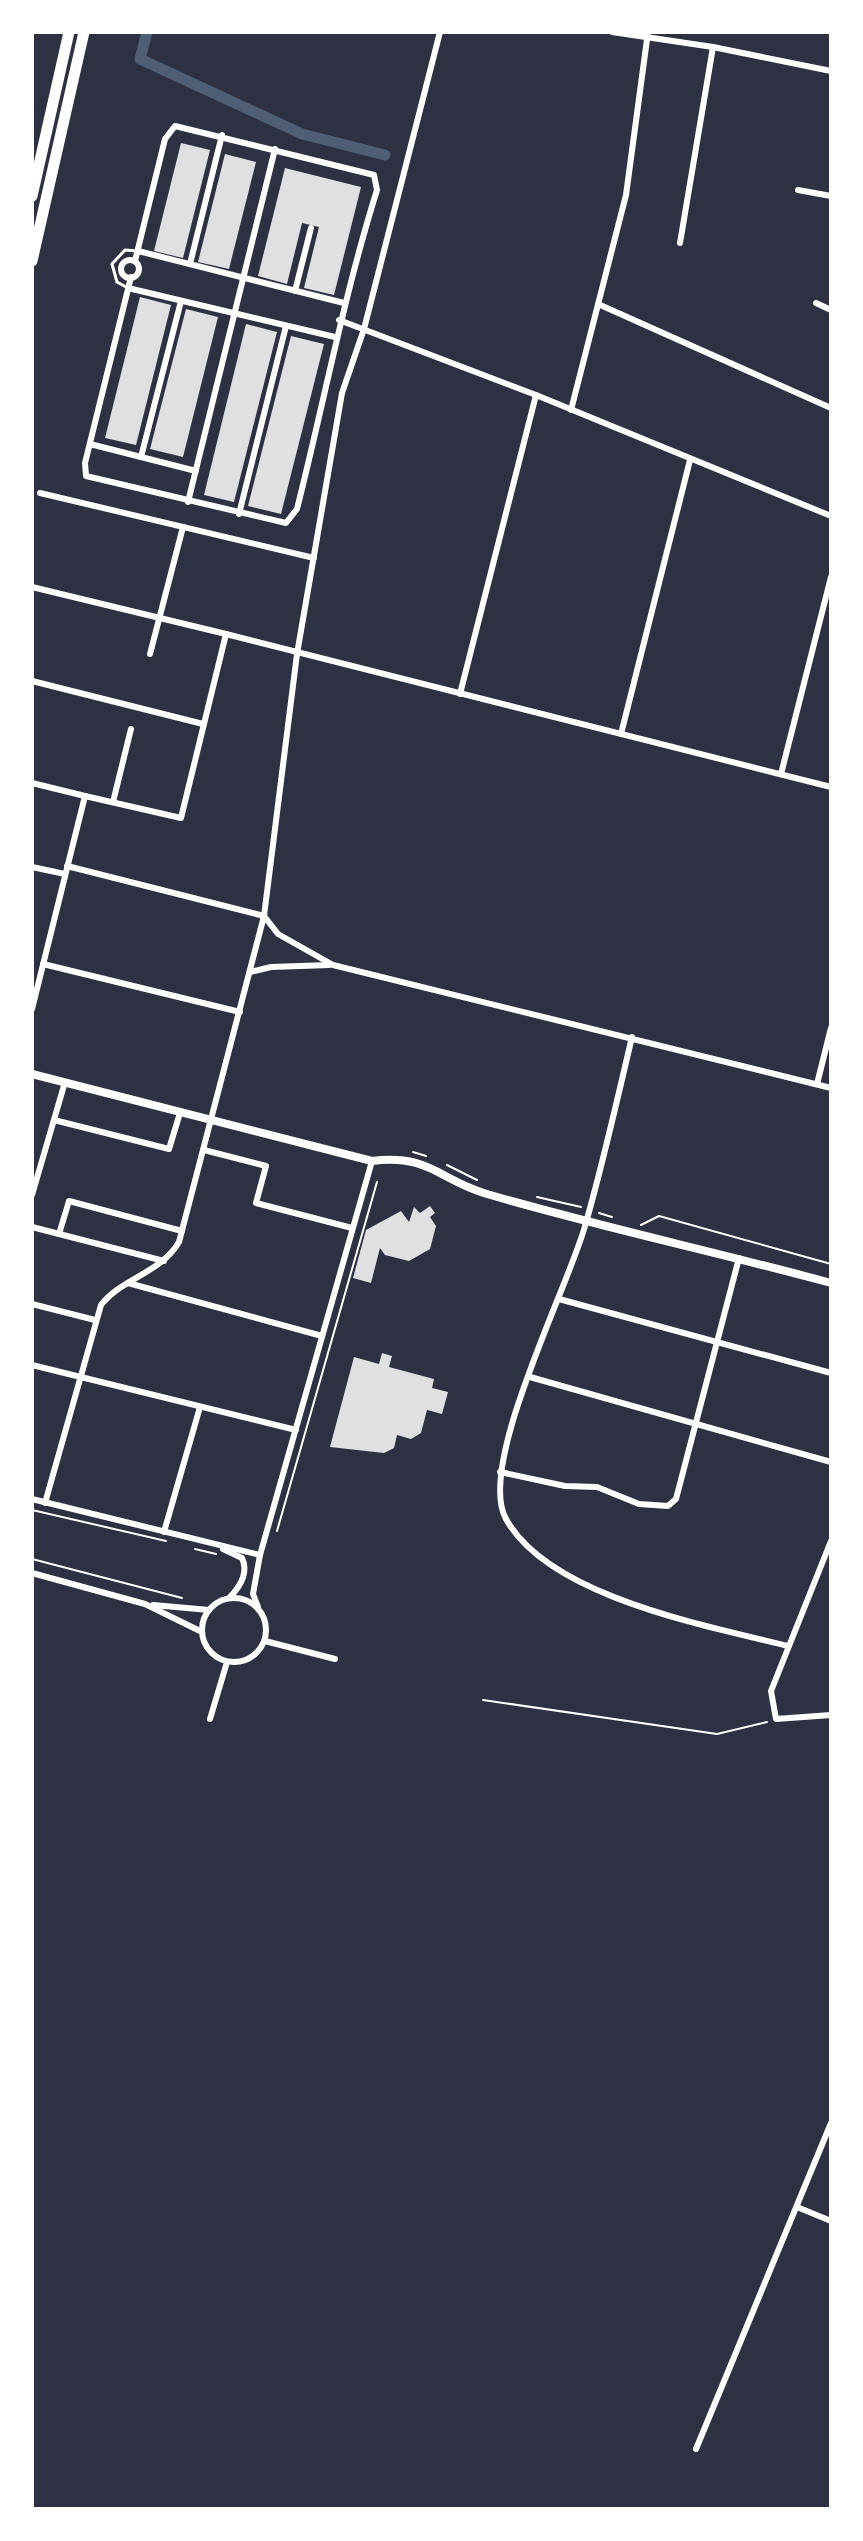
<svg xmlns="http://www.w3.org/2000/svg" width="863" height="2541" font-family="Quicksand,sans-serif">
  <style>
    .lines { fill: none; stroke-linecap: round; stroke-linejoin: round }
    .canal { stroke: #4f5d75; stroke-width: 11 }
    .building { fill: #e0e0e3 }
    .path { stroke: #fff; stroke-width: 2 }
    .service { stroke: #fff; stroke-width: 3 }
    .minor { stroke: #fff; stroke-width: 6 }
    .tertiary { stroke: #fff; stroke-width: 8 }
    .trunk { stroke: #fff; stroke-width: 11 }
  </style>
  <rect width="100%" height="100%" fill="#2d3142"/>
  <g class="lines">
    <polyline class="canal" points="147,32 140,59 302,134 385,155"/>
  </g>
  <g class="building">
    <polygon points="181,143 210,150 183,258 154,251"/>
    <polygon points="225,154 256,162 229,269 198,262"/>
    <polygon points="285,168 361,187 334,295 304,288 319,227 302,223 287,284 258,276"/>
    <polygon points="140,297 171,305 136,445 105,438"/>
    <polygon points="186,309 218,317 183,457 150,449"/>
    <polygon points="246,324 277,332 234,502 204,495"/>
    <polygon points="291,336 324,344 281,514 248,506"/>
    <polygon points="430,1206 435,1213 430,1217 436,1226 430,1249 409,1261 385,1255 380,1248 371,1283 353,1278 366,1230 401,1211 409,1222 414,1207 420,1213"/>
    <polygon points="382,1353 392,1356 389,1367 434,1379 432,1388 448,1392 442,1414 427,1410 421,1433 411,1439 397,1435 394,1448 384,1453 330,1447 354,1357 379,1364"/>
  </g>
  <g class="lines">
    <g class="path">
      <polyline points="413,1152 426,1156"/>
      <polyline points="447,1165 477,1180"/>
      <polyline points="537,1197 581,1207"/>
      <polyline points="599,1213 612,1217"/>
      <polyline points="641,1225 659,1216 831,1264"/>
      <polyline points="32,1510 166,1541"/>
      <polyline points="277,1531 377,1182"/>
      <polyline points="195,1549 216,1554"/>
      <polyline points="32,1559 182,1598"/>
      <polyline points="483,1700 717,1734 767,1722"/>
    </g>
    <polyline class="service" points="128,288 117,282 112,264 125,250 137,251"/>
    <g class="minor">
      <polyline points="612,32 713,47 831,71"/>
      <polyline points="798,190 831,196"/>
      <polyline points="680,243 713,47"/>
      <polyline points="138,251 344,303"/>
      <circle cx="130" cy="269" r="9"/>
      <polyline points="190,264 222,135"/>
      <path d="M131,277L85,463L86,476L286,523L297,509C324,402 344,295 377,190L374,175L175,126L165,139L135,261"/>
      <polyline points="128,288 335,337"/>
      <polyline points="295,291 311,228"/>
      <polyline points="816,303 831,310"/>
      <polyline points="598,304 831,408"/>
      <polyline points="339,320 536,395 831,516"/>
      <polyline points="571,410 626,195 648,32"/>
      <polyline points="90,444 196,471"/>
      <polyline points="141,457 181,301"/>
      <polyline points="40,493 314,558"/>
      <polyline points="188,502 275,149"/>
      <polyline points="239,514 286,326"/>
      <polyline points="32,587 226,634"/>
      <polyline points="150,654 183,527"/>
      <polyline points="32,681 203,724"/>
      <polyline points="460,694 536,395"/>
      <polyline points="621,734 690,460"/>
      <polyline points="781,774 831,577"/>
      <polyline points="32,783 85,796"/>
      <polyline points="113,802 131,729"/>
      <polyline points="67,866 264,916"/>
      <polyline points="32,867 65,874"/>
      <polyline points="264,916 278,934 333,965 831,1088"/>
      <polyline points="43,964 240,1012"/>
      <polyline points="250,972 271,967 329,965"/>
      <polyline points="32,1009 85,796 181,818 226,634 831,787"/>
      <path d="M632,1037C617,1100 603,1164 585,1226C568,1288 476,1466 506,1519C549,1597 708,1626 788,1646"/>
      <polyline points="817,1084 831,1028"/>
      <polyline points="54,1120 169,1149 180,1113"/>
      <polyline points="204,1150 266,1166 256,1203 352,1228"/>
      <polyline points="32,1195 65,1082"/>
      <polyline points="32,1227 164,1261"/>
      <polyline points="59,1234 69,1201 182,1231"/>
      <polyline points="128,1283 322,1336"/>
      <polyline points="559,1299 831,1373"/>
      <polyline points="32,1304 95,1320"/>
      <polyline points="32,1365 296,1430"/>
      <polyline points="530,1377 831,1462"/>
      <polyline points="500,1472 565,1486 597,1487 639,1504 668,1506 676,1499 739,1258"/>
      <polyline points="32,1499 260,1555"/>
      <path d="M45,1503L101,1305C122,1278 161,1273 179,1242L264,916L297,654L342,393L364,329L440,32"/>
      <polyline points="164,1532 200,1407"/>
      <polyline points="831,1541 771,1691 776,1719 831,1715"/>
      <path d="M223,1549L242,1558C249,1573 240,1587 229,1598"/>
      <polyline points="32,1573 145,1604 202,1632"/>
      <circle cx="234" cy="1630" r="32"/>
      <polyline points="153,1605 209,1610"/>
      <polyline points="258,1607 253,1594 260,1555 372,1161"/>
      <polyline points="265,1641 335,1659"/>
      <polyline points="210,1719 227,1662"/>
      <polyline points="797,2207 831,2221"/>
      <polyline points="696,2449 831,2123"/>
    </g>
    <path class="tertiary" d="M32,1074L372,1161C430,1154 439,1180 487,1194C600,1227 717,1252 831,1283"/>
    <g class="trunk">
      <polyline points="32,196 69,32"/>
      <polyline points="32,261 84,32"/>
    </g>
  </g>
  <rect width="863" height="2541" fill="none" stroke="#ffffff" stroke-width="68"/>
</svg>
